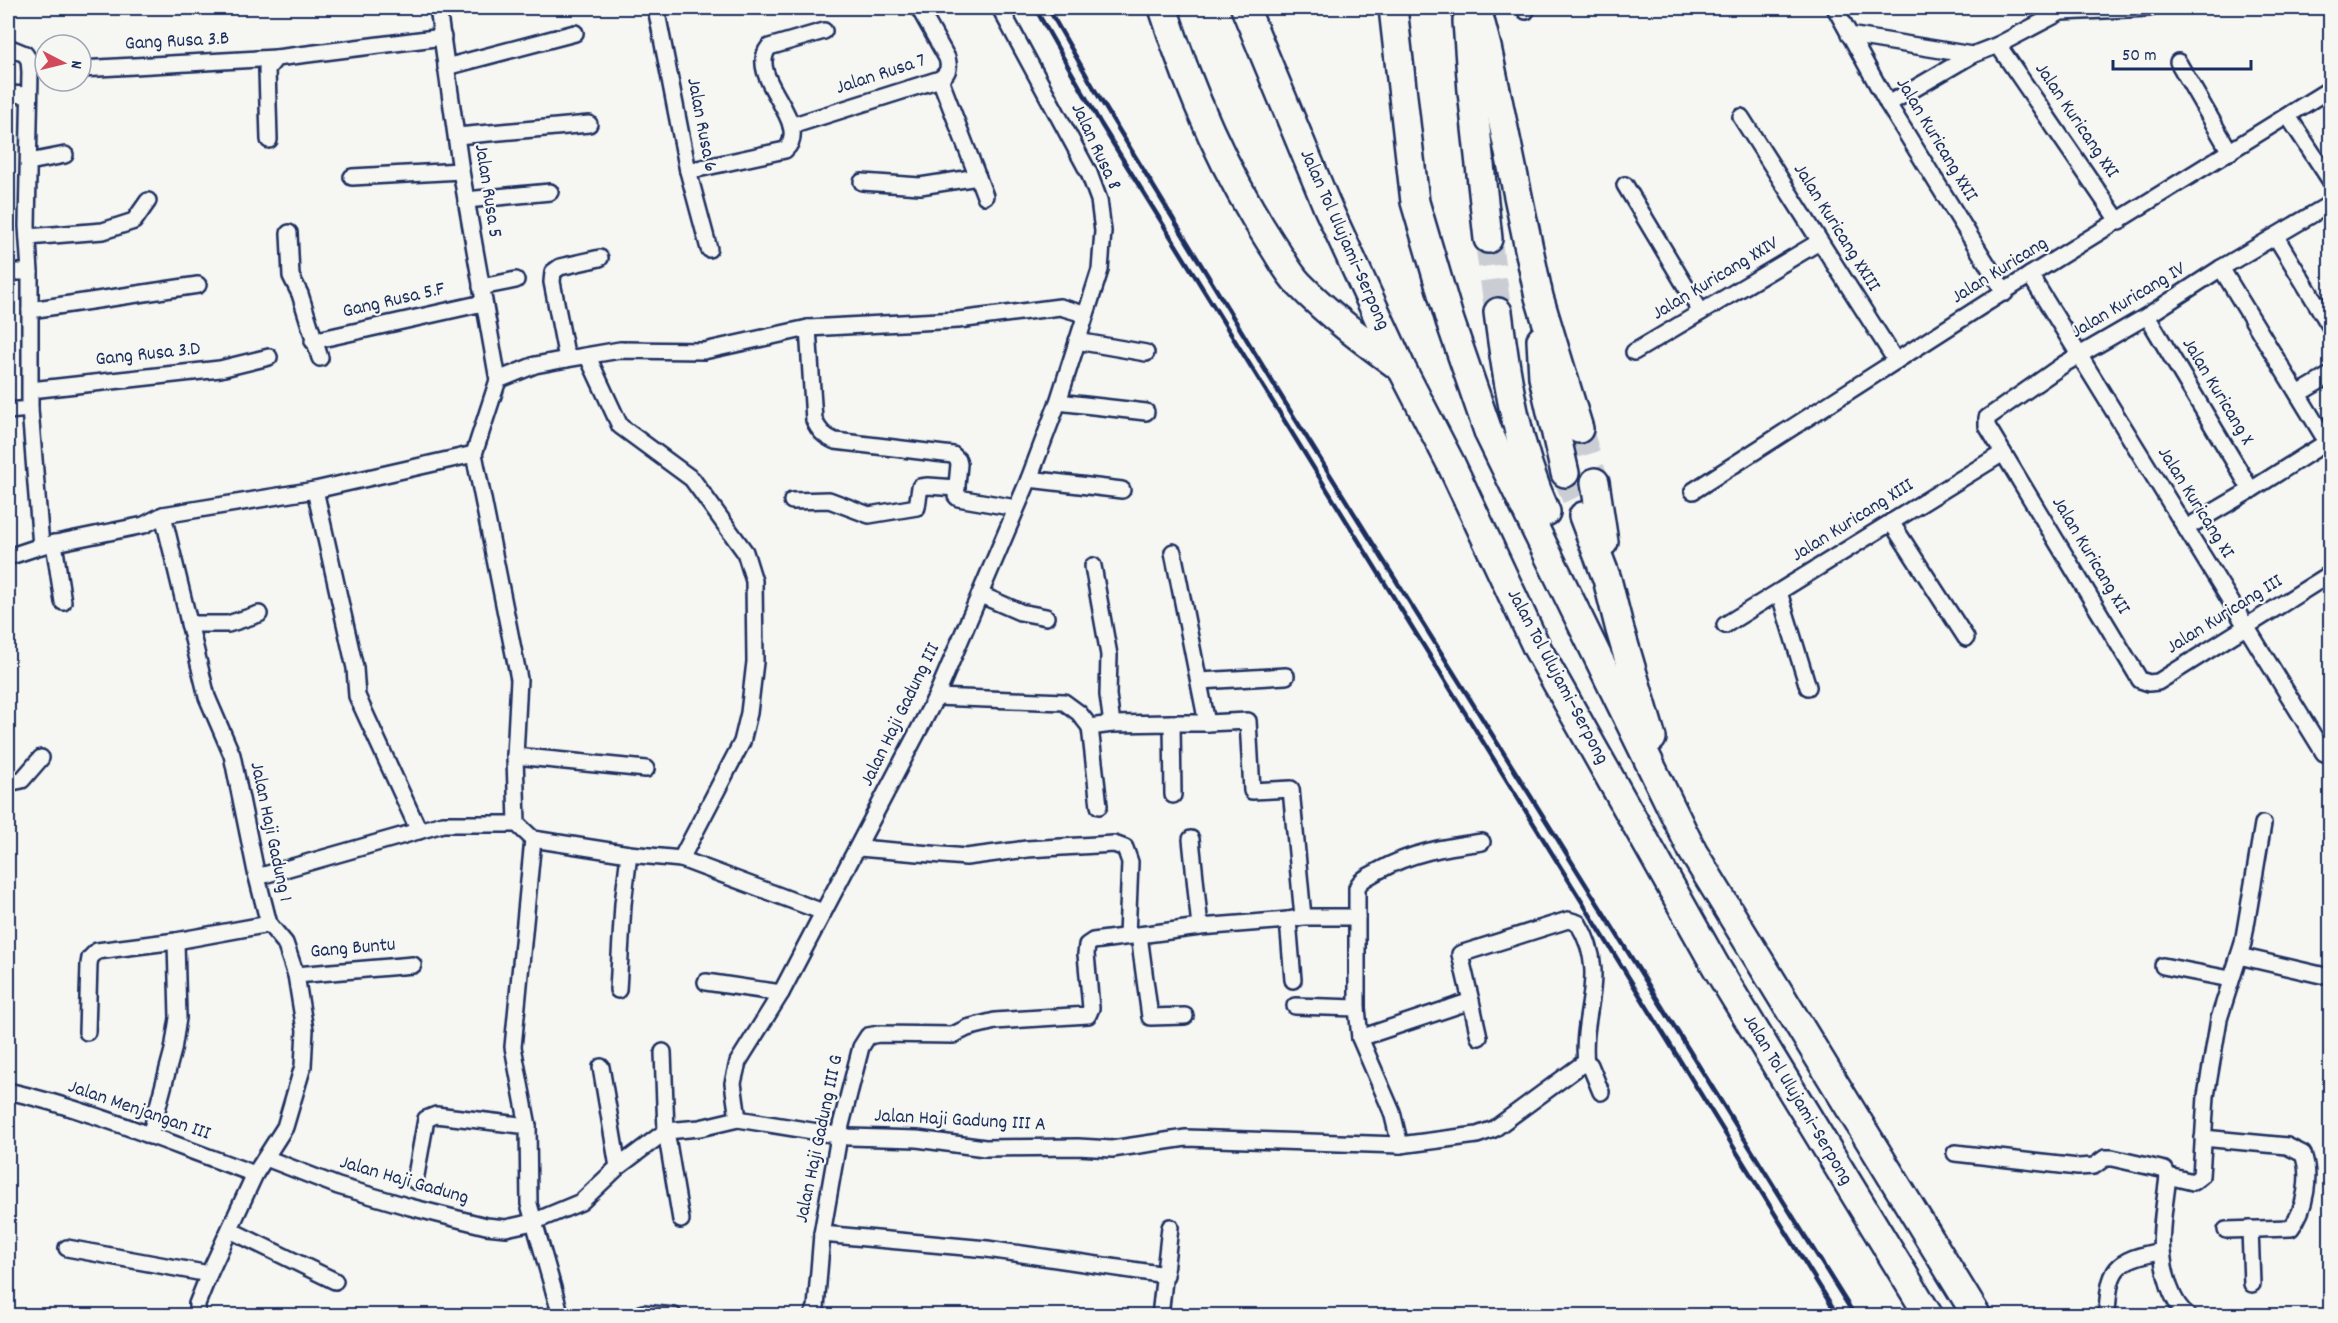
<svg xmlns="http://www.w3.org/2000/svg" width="2338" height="1323" font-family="Dekko,sans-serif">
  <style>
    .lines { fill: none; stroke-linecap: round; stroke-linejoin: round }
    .motorway-tunnel { stroke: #caced4; stroke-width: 27; stroke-dasharray: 27 14; stroke-linecap: butt }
    .minor-casing { stroke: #1b2f5e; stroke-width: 20 }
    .motorway-casing { stroke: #1b2f5e; stroke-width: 32 }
    .minor { stroke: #f6f6f2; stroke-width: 15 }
    .motorway { stroke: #f6f6f2; stroke-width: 27 }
    .rail { stroke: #1b2f5e; stroke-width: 4.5 }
    .labels { text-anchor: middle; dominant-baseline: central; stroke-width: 4.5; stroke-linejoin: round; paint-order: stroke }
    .street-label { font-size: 20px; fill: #1b2f5e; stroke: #f6f6f2 }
  </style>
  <rect width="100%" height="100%" fill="#f6f6f2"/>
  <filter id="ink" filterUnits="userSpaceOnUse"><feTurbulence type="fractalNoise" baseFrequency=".0167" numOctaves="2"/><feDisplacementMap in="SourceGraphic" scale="12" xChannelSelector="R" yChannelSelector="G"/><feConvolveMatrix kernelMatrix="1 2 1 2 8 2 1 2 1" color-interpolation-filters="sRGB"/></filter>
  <g filter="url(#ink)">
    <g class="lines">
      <g class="motorway-tunnel">
        <polyline points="1488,239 1498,312"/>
        <polyline points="1579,429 1595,482"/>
        <polyline points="1565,473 1583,516"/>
      </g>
      <g class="minor-casing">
        <g id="minor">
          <polyline points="438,8 461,171 498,380 474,454 519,679 515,756 517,824"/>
          <polyline points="656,8 688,171 709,249"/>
          <polyline points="1525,8 1526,11"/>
          <polyline points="1835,8 1888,104 2005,293"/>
          <polyline points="1849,35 1972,55"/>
          <polyline points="1998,45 2119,222"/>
          <polyline points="8,47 25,54 29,60 30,72 27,226 30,272 30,409 41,546"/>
          <polyline points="2178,62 2230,152"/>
          <polyline points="446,67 575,33"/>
          <polyline points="81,69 276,58"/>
          <polyline points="940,79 985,196"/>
          <polyline points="8,94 29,95"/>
          <polyline points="1888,104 1972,55 1998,45 2061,12 2149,8"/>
          <polyline points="2288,116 2330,180"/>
          <polyline points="1741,117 1896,361"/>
          <path d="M791,126L940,79C948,73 950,68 947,58L919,8"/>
          <polyline points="457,136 589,124"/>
          <polyline points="269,140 267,69 276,58 443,37"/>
          <polyline points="29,162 65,155"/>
          <path d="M688,171L785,150C814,123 745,77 769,47L824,31"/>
          <polyline points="352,177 461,171"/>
          <polyline points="862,182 920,186 978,177"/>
          <polyline points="1625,185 1701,312"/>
          <polyline points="466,200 550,192"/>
          <polyline points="2330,204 2221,268 2147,316 2064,364 1987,418 1987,426 2140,680 2149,683 2158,682 2330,574"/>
          <polyline points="289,233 291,276 300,294 320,358"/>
          <polyline points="28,237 103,231 134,221 148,201"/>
          <polyline points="2276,237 2330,326"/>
          <polyline points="2221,268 2327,442"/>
          <polyline points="8,272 30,272"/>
          <polyline points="2030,275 2324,753"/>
          <polyline points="481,287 516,280"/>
          <polyline points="30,310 198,285"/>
          <polyline points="2147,316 2251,490"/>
          <path d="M808,328L814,420C819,431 824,436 835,441L953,455L958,460L959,464L956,496L958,498L1016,508"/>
          <polyline points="313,341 483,303"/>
          <polyline points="1077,341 1146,353"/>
          <polyline points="1634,352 1819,242"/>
          <polyline points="588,357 620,426 692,479 745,552 754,581 755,662 749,713 742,742 681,859"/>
          <polyline points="567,359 552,282 553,272 560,267 600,258"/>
          <polyline points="498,380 535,365 567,359 620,350 704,351 808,328 958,320 1060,307 1084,314"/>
          <polyline points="31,390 220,369 269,357"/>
          <polyline points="2298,394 2330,375"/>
          <polyline points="1058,402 1146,412"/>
          <polyline points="8,411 30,409"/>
          <polyline points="1029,479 1122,490"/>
          <polyline points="315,490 355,668 357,696 419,831"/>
          <polyline points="1693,491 2030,275 2330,89"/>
          <polyline points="792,501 829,500 869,515 917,507 920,487 928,486 957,488"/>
          <polyline points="163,515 207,697 232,755 257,877 269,924 285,943 296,975 305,1030 303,1066 285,1127 255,1174 209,1274 197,1304 197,1316"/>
          <polyline points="1891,522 1966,638"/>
          <polyline points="2186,528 2251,490 2330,440"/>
          <polyline points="54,543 63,602"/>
          <polyline points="1173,552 1207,723 1248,721 1252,791 1291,789 1303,917"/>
          <polyline points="8,557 41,546 144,525 163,515 315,490 474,454"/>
          <polyline points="1093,566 1109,655 1108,695 1112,724"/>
          <polyline points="1779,592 1808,687"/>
          <polyline points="981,595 1020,612 1046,617"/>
          <polyline points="189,624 228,624 259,614"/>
          <polyline points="1725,625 2003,453"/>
          <polyline points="1200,681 1286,676"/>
          <polyline points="936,697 1064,702 1079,713 1090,727 1112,724 1172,723 1173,795"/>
          <polyline points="1172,723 1207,723"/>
          <polyline points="1090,727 1099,806"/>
          <polyline points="515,756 646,769"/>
          <polyline points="8,783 22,780 41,758"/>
          <polyline points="533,839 513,1047 528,1126 529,1204 561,1316"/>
          <polyline points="1191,839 1200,927"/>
          <polyline points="859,848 966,857 1027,849 1114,844 1125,848 1130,862 1127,936"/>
          <polyline points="257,877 443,824 517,824 533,839 629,854 681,859 823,912"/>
          <polyline points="1288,920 1293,980"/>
          <polyline points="1139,935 1150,1017 1185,1016"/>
          <polyline points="2239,956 2321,975"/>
          <polyline points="2163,966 2230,979"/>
          <polyline points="296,975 413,965"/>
          <polyline points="706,982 781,993"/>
          <polyline points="618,990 623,904 629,854"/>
          <polyline points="1471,1001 1479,1037"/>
          <polyline points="1295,1006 1357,1008"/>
          <polyline points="87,1032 89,964 90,958 97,951 176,941 269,924"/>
          <path d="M1360,1038L1471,1001L1460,954L1568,920L1578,923C1610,976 1580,1011 1586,1064"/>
          <polyline points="663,1052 666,1131 681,1220"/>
          <polyline points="601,1067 618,1167"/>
          <path d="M8,1091C92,1110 173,1145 255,1174"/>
          <polyline points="738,1119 733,1083 738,1062 781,993 936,697 1029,479 1058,402 1100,270 1103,231 1099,200 1089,173 1000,8"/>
          <polyline points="150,1136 173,1050 178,1018 176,941"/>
          <path d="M2203,1138L2287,1146L2303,1154C2311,1175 2306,1209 2291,1228L2226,1230"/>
          <path d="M1400,1145L1392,1112L1360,1038L1357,1008V888C1360,879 1370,876 1378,871C1412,852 1445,847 1482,842"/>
          <path d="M1955,1153L2078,1167L2094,1166L2105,1158H2112L2165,1170L2168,1176C2166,1196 2159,1233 2162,1252C2164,1272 2171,1304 2189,1316"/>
          <polyline points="266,1158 338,1186 410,1207 486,1226 506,1228 533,1222 581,1202 618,1167 666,1131 700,1128 738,1119 849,1137 917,1139 985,1148 1078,1147 1112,1149 1186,1138 1400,1145 1477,1135 1494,1129 1581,1065 1590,1065 1601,1092"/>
          <polyline points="2168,1176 2193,1182 2201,1176 2206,1096 2219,1019 2243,943 2263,824"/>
          <polyline points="415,1181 426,1119 436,1115 528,1126"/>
          <polyline points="2250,1229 2252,1284"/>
          <polyline points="230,1230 335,1281"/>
          <polyline points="822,1234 987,1249 1166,1275"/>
          <polyline points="67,1248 209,1274"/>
          <polyline points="640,1316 643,1313 674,1316"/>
          <polyline points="812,1316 816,1308 822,1234 841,1125 861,1047 868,1036 879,1034 953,1035 967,1028 995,1021 1088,1015 1091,1008 1086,954 1087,945 1093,941 1200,927 1288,920 1303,917 1357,917"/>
          <polyline points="1160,1316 1170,1227"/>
          <path d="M2107,1316C2109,1268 2114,1260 2161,1251"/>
        </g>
      </g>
      <g class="motorway-casing">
        <g id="motorway">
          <path d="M1163,8C1189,89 1224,171 1271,243C1280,256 1288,273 1299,284C1330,316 1365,342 1401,368"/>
          <polyline points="1245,8 1327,206 1402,369 1451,464 1537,648 1715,965 1929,1316"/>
          <polyline points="1393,8 1415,202 1450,321 1489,434 1693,852 1977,1316"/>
          <polyline points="1477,8 1487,47 1539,297 1579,429"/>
          <polyline points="1467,21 1472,91 1488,239"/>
          <path d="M1498,312C1507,382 1517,447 1546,512"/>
          <polyline points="1541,340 1543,377 1565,473"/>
          <polyline points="1595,482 1604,542"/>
          <polyline points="1583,516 1607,579 1620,630 1652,738"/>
        </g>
      </g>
      <use href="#minor" class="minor"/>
      <use href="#motorway" class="motorway"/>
      <g class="rail">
        <polyline points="1035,8 1101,124 1838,1316"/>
        <polyline points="1048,8 1099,97 1289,409 1855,1316"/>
      </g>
    </g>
  </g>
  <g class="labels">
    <g class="street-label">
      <text transform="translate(177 42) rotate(-3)">Gang Rusa 3.B</text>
      <text transform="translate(881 75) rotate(-18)">Jalan Rusa 7</text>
      <text transform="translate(2076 121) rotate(56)">Jalan Kuricang XXI</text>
      <text transform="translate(701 125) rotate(79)">Jalan Rusa 6</text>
      <text transform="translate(1936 140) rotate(59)">Jalan Kuricang XXII</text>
      <text transform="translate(1095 147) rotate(65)">Jalan Rusa 8</text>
      <text transform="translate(487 191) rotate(81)">Jalan Rusa 5</text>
      <text transform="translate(1836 228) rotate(58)">Jalan Kuricang XXIII</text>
      <text transform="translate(1344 240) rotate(66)">Jalan Tol Ulujami–Serpong</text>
      <text transform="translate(2000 271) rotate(-32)">Jalan Kuricang</text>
      <text transform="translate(1716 279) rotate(-31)">Jalan Kuricang XXIV</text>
      <text transform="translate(394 301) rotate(-13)">Gang Rusa 5.F</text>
      <text transform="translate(2129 301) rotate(-31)">Jalan Kuricang IV</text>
      <text transform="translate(148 355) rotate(-6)">Gang Rusa 3.D</text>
      <text transform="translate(2217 392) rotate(59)">Jalan Kuricang X</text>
      <text transform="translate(2195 503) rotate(58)">Jalan Kuricang XI</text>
      <text transform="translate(1853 521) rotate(-32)">Jalan Kuricang XIII</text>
      <text transform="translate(2090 556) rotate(59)">Jalan Kuricang XII</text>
      <text transform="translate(2225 615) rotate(-32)">Jalan Kuricang III</text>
      <text transform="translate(1557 677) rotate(62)">Jalan Tol Ulujami–Serpong</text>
      <text transform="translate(901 715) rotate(-64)">Jalan Haji Gadung III</text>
      <text transform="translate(270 832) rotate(78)">Jalan Haji Gadung 1</text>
      <text transform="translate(353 949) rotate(-5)">Gang Buntu</text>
      <text transform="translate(1797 1100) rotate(59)">Jalan Tol Ulujami–Serpong</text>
      <text transform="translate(139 1111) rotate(19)">Jalan Menjangan III</text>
      <text transform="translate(960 1121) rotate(3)">Jalan Haji Gadung III A</text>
      <text transform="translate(820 1139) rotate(-78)">Jalan Haji Gadung III G</text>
      <text transform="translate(404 1181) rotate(16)">Jalan Haji Gadung</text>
    </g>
  </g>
  <rect width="2338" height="1323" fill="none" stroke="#f6f6f2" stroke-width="30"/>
  <rect x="15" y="15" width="2308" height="1293" fill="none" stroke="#1b2f5e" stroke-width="2" filter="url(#ink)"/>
  <g transform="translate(63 63) rotate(97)"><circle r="28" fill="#f6f6f2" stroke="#9ea6b7" stroke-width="1.5"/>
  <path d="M0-4.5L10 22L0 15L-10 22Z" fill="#d1495b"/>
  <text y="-9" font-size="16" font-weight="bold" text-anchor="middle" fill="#1b2f5e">N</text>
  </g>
  <path d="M2113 60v9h138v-9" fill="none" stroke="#1b2f5e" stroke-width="3"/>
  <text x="2122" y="60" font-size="18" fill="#1b2f5e" stroke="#f6f6f2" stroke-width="4.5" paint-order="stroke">50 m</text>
</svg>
